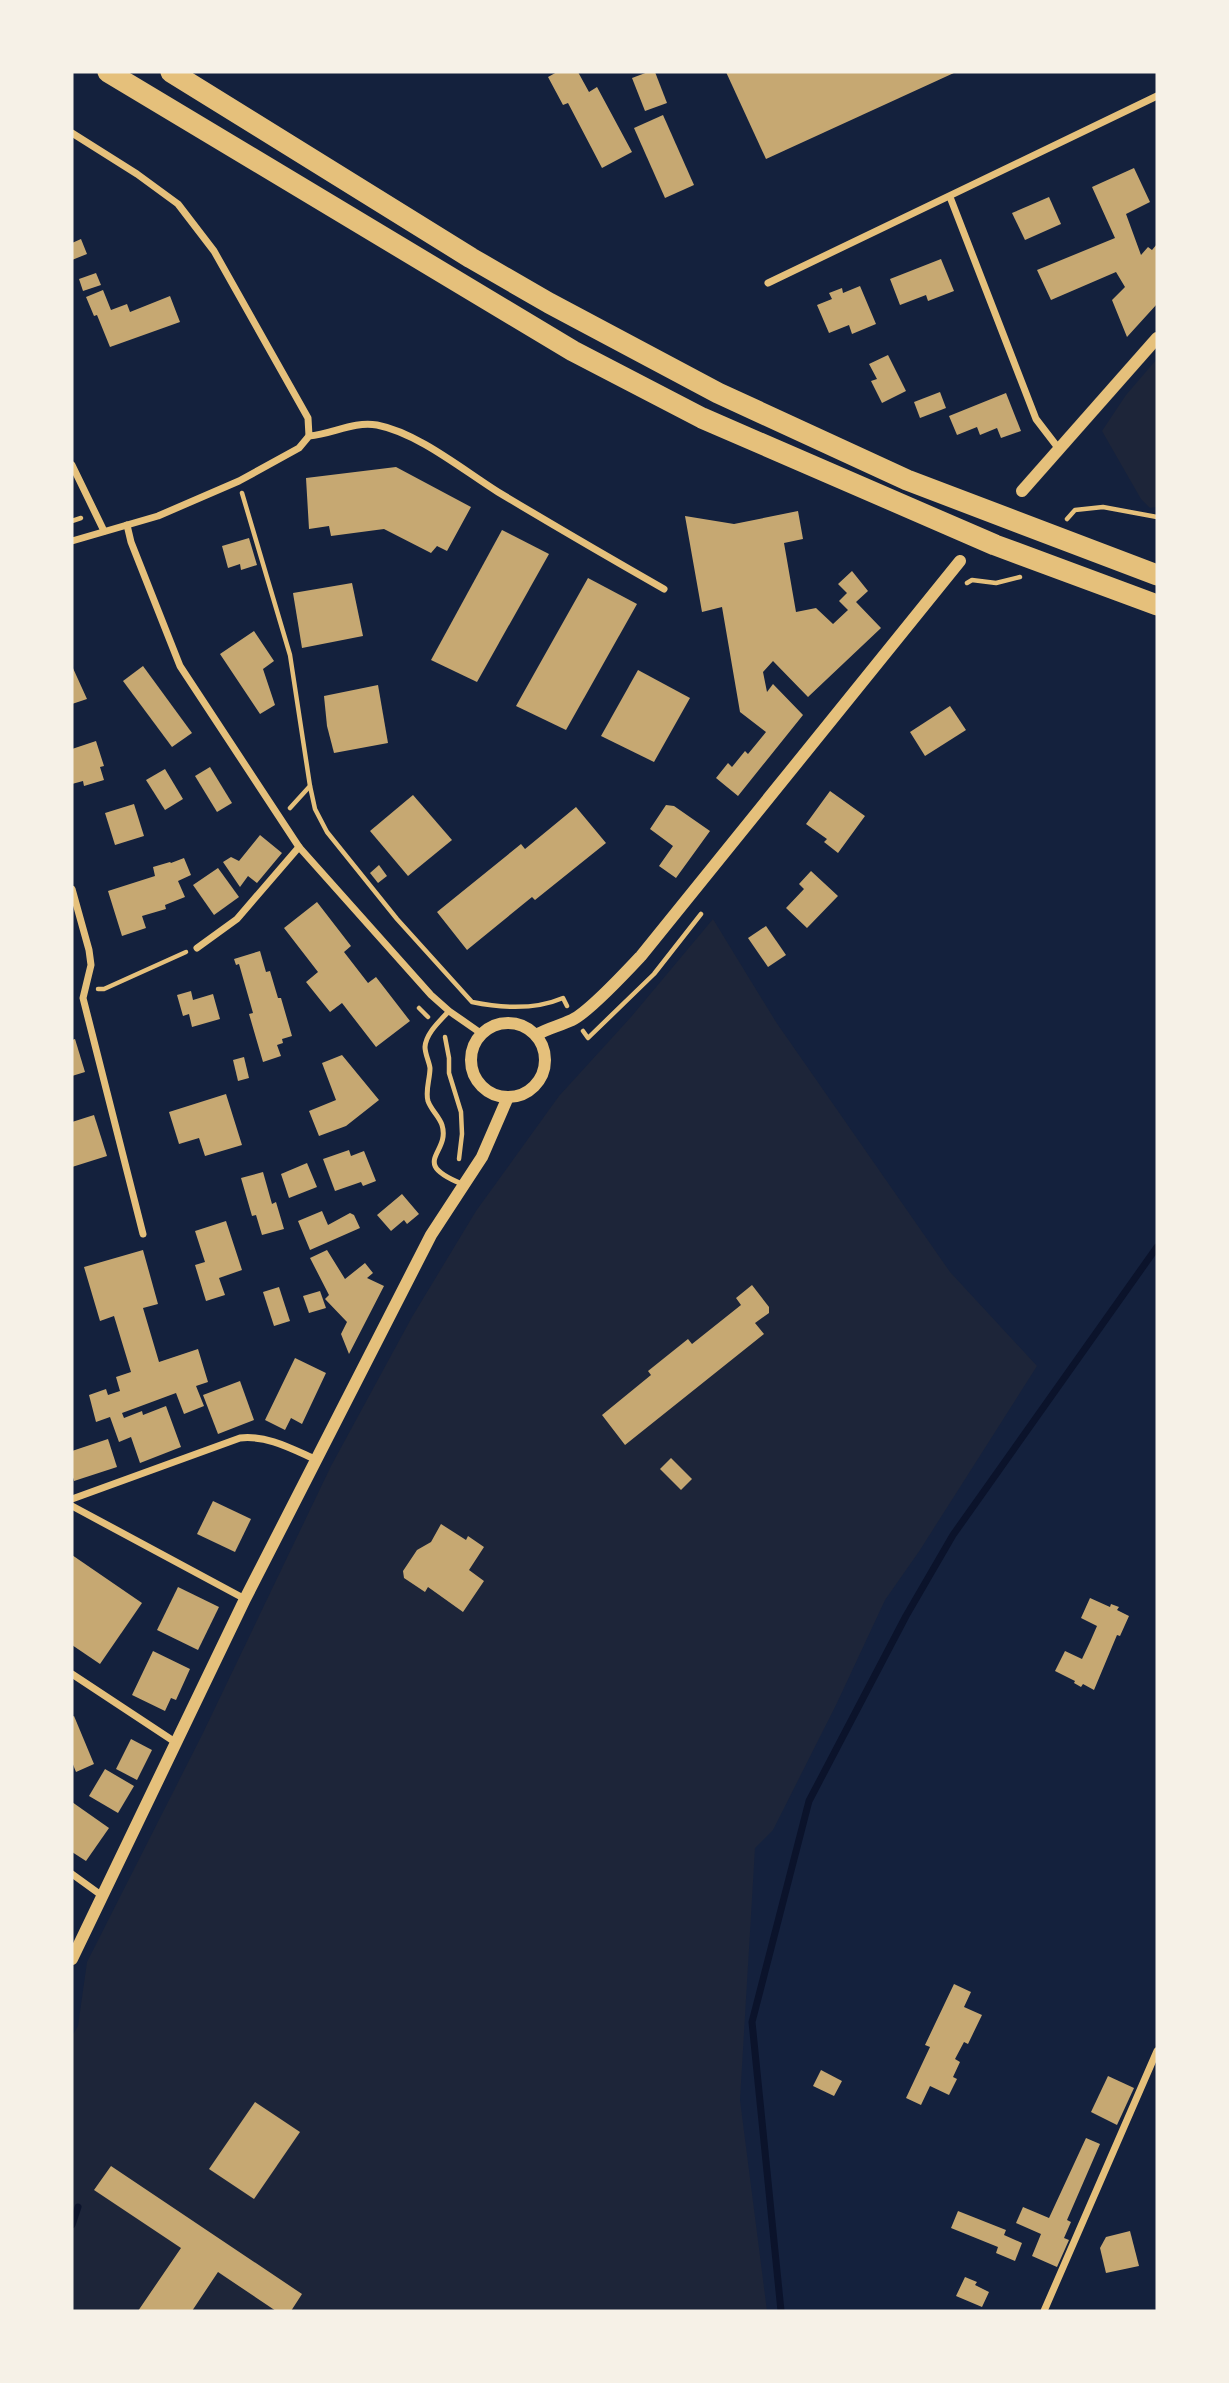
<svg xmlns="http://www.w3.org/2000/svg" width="1229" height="2383" font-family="Figtree,sans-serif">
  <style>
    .green { fill: #1d2539 }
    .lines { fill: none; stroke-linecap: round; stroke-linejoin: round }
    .stream { stroke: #0b132b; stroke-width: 7 }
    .building { fill: #c6a872 }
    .path { stroke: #e5c07b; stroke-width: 4.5 }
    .service { stroke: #e5c07b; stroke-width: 5 }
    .minor { stroke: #e5c07b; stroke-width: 7 }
    .tertiary { stroke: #e5c07b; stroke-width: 12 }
    .motorway { stroke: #e5c07b; stroke-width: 21 }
  </style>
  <rect width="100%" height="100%" fill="#14213d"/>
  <g class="green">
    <polygon points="1157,359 1157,507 1150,508 1141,499 1102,431 1126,395"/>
    <polygon points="713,919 776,1022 950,1272 1037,1366 920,1550 885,1600 836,1705 773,1830 755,1848 740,2100 767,2311 72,2311 72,2036 78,2026 87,1962 202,1735 331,1466 412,1317 476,1211 559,1096 631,1017"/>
  </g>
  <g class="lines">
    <g class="stream">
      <polyline points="72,2225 78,2207"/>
      <polyline points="781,2311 752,2022 809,1801 906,1616 953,1535 1157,1247"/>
    </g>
  </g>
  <g class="building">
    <polygon points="557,72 578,72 589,92 597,87 632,152 602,168 568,103 563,105 548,77"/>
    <polygon points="648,72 655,72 667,103 645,111 632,78"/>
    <polygon points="726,72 956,72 766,159"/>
    <polygon points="663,115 694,185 665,198 634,128"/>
    <polygon points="1134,168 1150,202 1126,214 1141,255 1148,247 1152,250 1157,244 1157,304 1127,337 1112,300 1125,287 1116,272 1051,300 1037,270 1115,238 1092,187"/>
    <polygon points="1049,197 1061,224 1025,240 1012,213"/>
    <polygon points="81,239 87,254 72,260 72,243"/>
    <polygon points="941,259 954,291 928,301 926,295 900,305 890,279"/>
    <polygon points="96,273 101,285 83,291 79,279"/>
    <polygon points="860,286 876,324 852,334 849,325 829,333 817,305 832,299 829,293 842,288 843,293"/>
    <polygon points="103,290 111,310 127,304 130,312 170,296 180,322 110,347 97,315 94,316 86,297"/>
    <polygon points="888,355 906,391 882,403 871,381 877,379 869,364"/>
    <polygon points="940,392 946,408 920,418 914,402"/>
    <polygon points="1006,393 1021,431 1001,438 997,428 980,435 977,427 957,435 949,416"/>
    <polygon points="396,467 471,507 447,551 437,546 431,553 384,529 331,536 329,526 309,529 306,478"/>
    <polygon points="798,511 803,539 784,543 796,612 816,608 833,624 848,610 839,601 847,593 838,584 852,571 868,591 856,602 881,628 808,697 773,661 763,672 767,692 773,684 803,715 738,796 716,778 728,763 732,767 745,751 748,754 766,732 740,712 722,607 702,612 685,516 734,524"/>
    <polygon points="502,530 549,554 477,682 431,660"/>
    <polygon points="249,538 257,565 241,570 240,564 228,568 222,546"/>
    <polygon points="588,578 637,604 566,730 516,706"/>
    <polygon points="352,583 363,636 302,648 293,593"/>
    <polygon points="254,631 274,661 263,669 275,705 260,714 220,654"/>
    <polygon points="72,666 87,699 72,704"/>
    <polygon points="143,666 192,733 172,747 123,681"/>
    <polygon points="638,670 690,698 654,762 601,736"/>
    <polygon points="378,685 388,743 334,753 327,726 324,696"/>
    <polygon points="950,706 966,730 925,756 910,732"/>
    <polygon points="96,741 104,766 100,767 104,780 84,786 83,781 72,784 72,749"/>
    <polygon points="210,767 232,803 217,812 195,776"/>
    <polygon points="165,769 183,799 165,810 146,780"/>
    <polygon points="830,791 865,816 838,853 824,842 827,839 806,824"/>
    <polygon points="413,795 452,840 408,876 370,831"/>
    <polygon points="134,804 144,836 115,845 105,813"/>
    <polygon points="666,805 674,806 710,831 676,878 659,866 673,846 650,829"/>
    <polygon points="576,807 606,843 535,900 532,897 467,950 437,912 521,844 525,849"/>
    <polygon points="260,835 282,853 257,883 248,876 240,887 223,862 231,857 239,861"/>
    <polygon points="184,858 191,875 178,881 185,897 165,905 166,909 142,916 146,928 122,936 108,891 155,876 153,867 170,862 171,863"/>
    <polygon points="379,865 387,876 378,883 370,873"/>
    <polygon points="218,868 239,897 214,915 193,885"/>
    <polygon points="811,871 838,896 807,928 786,908 804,889 799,884"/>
    <polygon points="317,902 351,946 344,952 368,983 376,977 410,1021 376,1047 342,1003 330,1012 306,982 318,972 284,928"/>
    <polygon points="766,926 786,955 768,967 748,938"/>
    <polygon points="260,951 266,972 270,971 278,998 281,998 292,1036 282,1039 283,1043 277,1045 281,1056 263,1062 249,1014 253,1013 239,964 236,965 234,959"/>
    <polygon points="191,991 193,1000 213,994 220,1019 192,1027 189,1014 183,1016 177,995"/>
    <polygon points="75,1039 85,1072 72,1076 72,1040"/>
    <polygon points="342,1055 379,1100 346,1126 319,1136 309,1111 336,1100 322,1063"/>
    <polygon points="244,1057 249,1078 238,1081 233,1060"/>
    <polygon points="226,1094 242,1145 205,1156 199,1138 179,1144 169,1112"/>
    <polygon points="94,1115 107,1156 72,1167 72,1122"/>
    <polygon points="349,1150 351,1156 364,1151 376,1181 363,1186 361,1182 335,1191 323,1159"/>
    <polygon points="307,1163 317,1187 289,1198 281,1174"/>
    <polygon points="263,1172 272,1204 276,1202 284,1229 262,1235 256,1215 252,1216 241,1178"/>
    <polygon points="402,1194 419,1214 407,1224 404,1220 391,1231 377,1215"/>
    <polygon points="322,1211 328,1225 350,1213 354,1215 360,1228 310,1250 298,1221"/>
    <polygon points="226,1221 242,1270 219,1278 225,1295 206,1301 195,1265 205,1262 195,1231"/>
    <polygon points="143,1250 158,1304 143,1308 159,1362 198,1349 208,1382 196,1386 204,1406 184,1414 176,1393 122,1413 124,1418 142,1411 143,1415 166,1406 181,1447 140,1463 131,1437 119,1442 110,1417 96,1422 89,1395 106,1389 108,1395 120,1391 116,1377 131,1372 114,1316 100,1321 84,1267"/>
    <polygon points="327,1250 345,1279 365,1263 373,1273 367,1278 384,1286 349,1354 341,1334 347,1322 325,1299 329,1295 310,1258"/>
    <polygon points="752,1285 769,1307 769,1313 755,1323 764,1334 625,1445 602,1415 651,1375 648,1371 688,1339 692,1344 741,1305 736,1298"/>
    <polygon points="279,1287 290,1321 274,1326 263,1292"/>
    <polygon points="320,1291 326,1308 309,1313 303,1296"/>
    <polygon points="295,1358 326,1373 302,1424 291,1418 285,1430 265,1420"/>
    <polygon points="240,1381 254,1420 218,1434 203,1395"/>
    <polygon points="108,1439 117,1467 74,1481 72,1474 72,1451"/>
    <polygon points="671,1458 692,1479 681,1490 660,1469"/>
    <polygon points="213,1501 251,1519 235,1552 197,1534"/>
    <polygon points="441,1524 466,1540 468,1536 484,1547 469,1570 484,1581 463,1612 428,1587 425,1592 404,1578 403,1571 417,1550 431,1542"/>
    <polygon points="72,1555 142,1603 100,1664 72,1645"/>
    <polygon points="178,1587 219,1607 198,1650 157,1630"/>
    <polygon points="1090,1598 1110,1607 1111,1604 1119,1607 1117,1610 1129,1616 1120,1636 1117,1635 1094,1690 1083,1684 1081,1687 1074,1683 1075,1681 1055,1671 1065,1651 1082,1659 1090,1642 1097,1626 1081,1618"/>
    <polygon points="153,1651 190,1669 176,1700 171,1698 165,1711 132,1695"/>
    <polygon points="74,1716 94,1764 76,1772 72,1762 72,1717"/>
    <polygon points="131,1739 152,1750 137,1780 116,1769"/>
    <polygon points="105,1769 134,1786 118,1813 89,1796"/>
    <polygon points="72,1802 109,1828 86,1861 72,1852"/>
    <polygon points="954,1984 971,1992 964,2007 982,2015 968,2044 964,2042 955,2059 960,2062 953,2077 957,2079 949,2095 930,2086 921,2105 906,2098 930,2047 925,2045"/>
    <polygon points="821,2070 842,2081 834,2096 813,2086"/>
    <polygon points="1108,2076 1134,2088 1117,2125 1091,2112"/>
    <polygon points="255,2102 300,2132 254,2199 209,2169"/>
    <polygon points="1086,2138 1100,2144 1067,2220 1071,2222 1064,2238 1069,2240 1057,2267 1032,2256 1041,2234 1016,2223 1023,2207 1049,2218"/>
    <polygon points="111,2166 302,2294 291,2311 276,2311 218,2272 192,2311 138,2311 181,2248 94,2190"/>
    <polygon points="958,2211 1006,2230 1004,2235 1022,2243 1015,2261 996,2253 998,2247 951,2228"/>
    <polygon points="1130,2231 1139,2266 1106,2273 1100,2248 1106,2237"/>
    <polygon points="965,2277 977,2282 975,2285 989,2292 982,2307 956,2296"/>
  </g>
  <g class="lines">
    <g class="path">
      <polyline points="242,493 290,655 310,786 290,808"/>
      <polyline points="1067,519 1075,510 1103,507 1157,517"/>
      <polyline points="72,521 81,518"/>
      <polyline points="967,583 972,580 996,583 1020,577"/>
      <path d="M310,786L315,809L327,832L397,919L472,1002C501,1008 535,1010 563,998L567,1006"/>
      <polyline points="98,989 104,989 186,952"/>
      <polyline points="419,1008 428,1017"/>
      <polyline points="583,1031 588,1038 654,974 701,914"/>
      <polyline points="445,1037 449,1058 449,1073 461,1112 462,1134 459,1159"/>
    </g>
    <path class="service" d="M449,1011C440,1021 426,1033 425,1047C425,1054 429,1061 430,1068C430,1079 425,1091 428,1101C431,1110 439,1116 442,1125C451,1154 408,1162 462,1184"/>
    <g class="minor">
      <polyline points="72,133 137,174 178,204 214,251 308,418 309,436"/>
      <polyline points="950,197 1036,419 1059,449"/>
      <polyline points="768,283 1157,96"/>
      <polyline points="72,465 104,531"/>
      <polyline points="127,525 131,542 180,666 299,847 431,995 449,1011 482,1034"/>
      <path d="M72,541L158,516L239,481L299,448L309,436C333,434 353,421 377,425C418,433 463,470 498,492C553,525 608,557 664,589"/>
      <polyline points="72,889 89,950 91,965 83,998 143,1234"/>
      <polyline points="197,948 237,919 299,847"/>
      <path d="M72,1499L240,1438C268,1435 292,1449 317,1460"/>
      <polyline points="72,1506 245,1599"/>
      <polyline points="72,1674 175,1742"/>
      <polyline points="72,1874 101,1895"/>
      <polyline points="1044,2311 1157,2051"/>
    </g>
    <g class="tertiary">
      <polyline points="1022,491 1157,338"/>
      <circle cx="508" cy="1060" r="37"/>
      <path d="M536,1035C548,1028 559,1026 572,1020C589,1012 627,971 641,956L960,561"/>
      <polyline points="72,1959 245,1599 431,1235 482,1157 508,1097"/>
    </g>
    <g class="motorway">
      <polyline points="108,72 573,351 702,418 995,545 1157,605"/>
      <polyline points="171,72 471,258 549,303 718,393 907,480 1157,575"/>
    </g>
  </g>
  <rect width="1229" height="2383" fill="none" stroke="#f6f1e7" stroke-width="147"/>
</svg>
